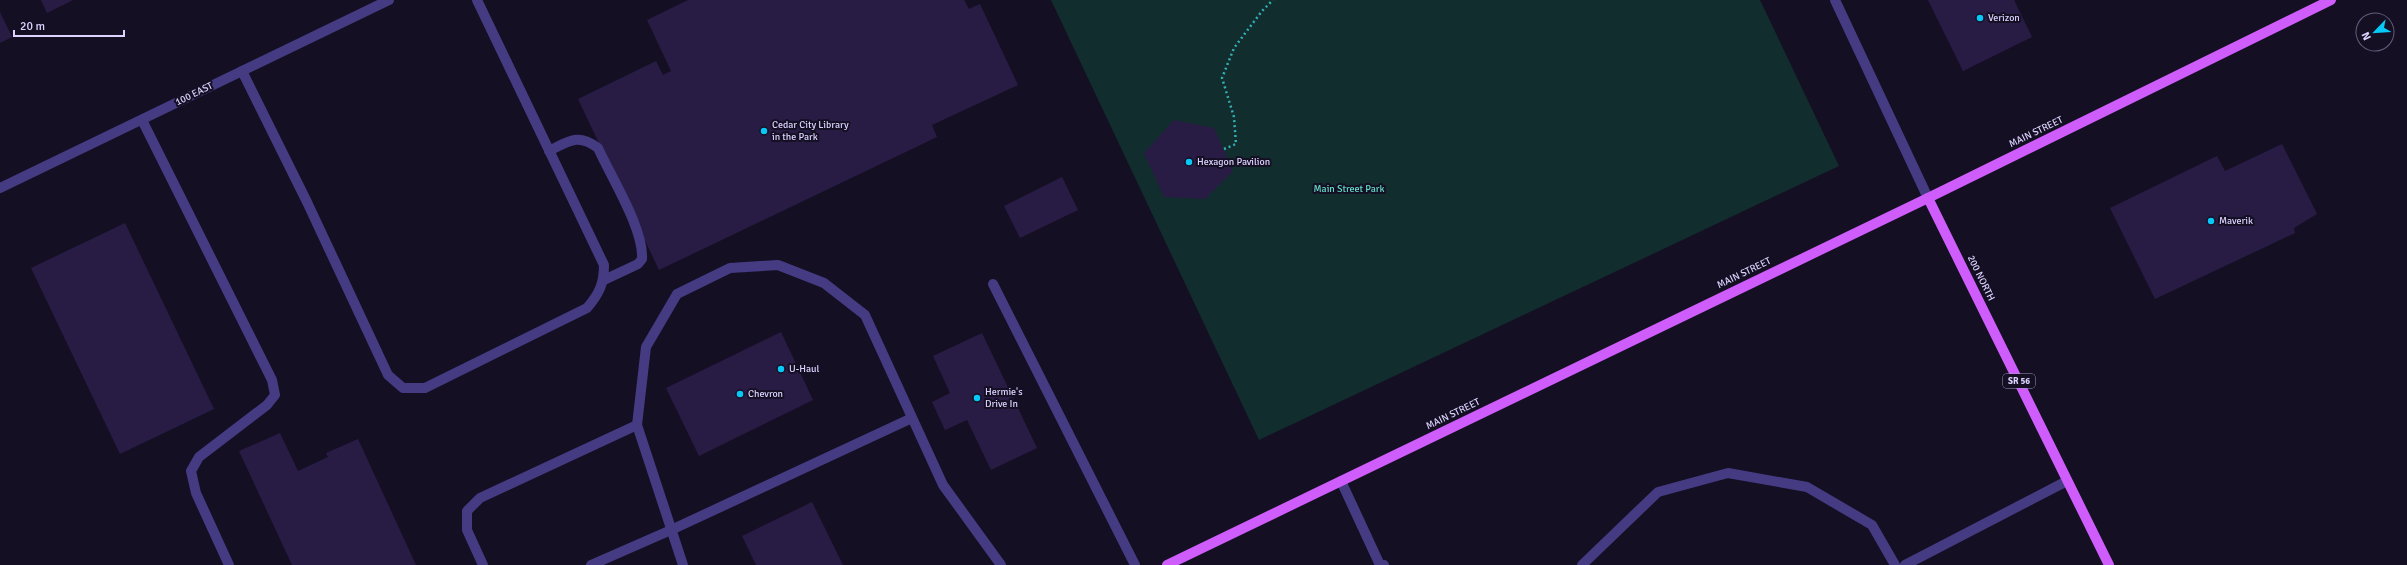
<svg xmlns="http://www.w3.org/2000/svg" width="2407" height="565" font-family="Signika,sans-serif">
  <style>
    .green { fill: #122d2e }
    .building { fill: #281c45 }
    .lines { fill: none; stroke-linecap: round; stroke-linejoin: round }
    .path { stroke: #32afb4; stroke-width: 2.5; stroke-dasharray: 2 3; stroke-linecap: butt }
    .minor { stroke: #453b82; stroke-width: 10 }
    .major { stroke: #cf5dfb; stroke-width: 10 }
    .poi-dot { fill: #06c9f7; stroke: #150f24; stroke-width: 1.5 }
    .labels { text-anchor: middle; dominant-baseline: central; stroke-width: 4; stroke-linejoin: round; paint-order: stroke }
    .shield { fill: #150f24; stroke: #a098bd; stroke-width: 1 }
    .shield-label { font-size: 9px; font-weight: bold; fill: #dcd3fe }
    .poi-label { font-size: 10px; fill: #dcd3fe; stroke: #150f24; text-anchor: start }
    .street-label { font-size: 10px; fill: #dcd3fe; stroke: #150f24 }
    .park-label { font-size: 10px; fill: #61ddc9; stroke: #150f24 }
  </style>
  <rect width="100%" height="100%" fill="#150f24"/>
  <polygon class="green" points="1051,0 1760,0 1839,166 1259,440"/>
  <g class="building">
    <polygon points="41,0 73,0 47,13"/>
    <polygon points="688,0 964,0 969,9 980,4 1018,85 932,125 937,137 659,270 578,99 656,61 663,75 671,71 647,20"/>
    <polygon points="1928,0 2014,0 2032,37 1963,71"/>
    <polygon points="0,12 12,37 0,43"/>
    <polygon points="1174,120 1214,128 1233,171 1205,199 1164,197 1144,153"/>
    <polygon points="2282,144 2317,214 2294,228 2295,233 2155,299 2110,208 2217,156 2225,171"/>
    <polygon points="1062,177 1078,210 1020,238 1004,206"/>
    <polygon points="125,223 214,409 120,454 31,268"/>
    <polygon points="781,332 813,400 699,456 666,388"/>
    <polygon points="982,333 1037,448 991,470 967,420 945,430 932,402 950,393 933,356"/>
    <polygon points="280,433 298,471 328,457 326,453 358,439 416,565 292,565 239,451"/>
    <polygon points="812,502 843,565 756,565 742,536"/>
  </g>
  <g class="lines">
    <polyline class="path" points="1224,149 1236,144 1234,117 1222,78 1234,48 1262,11 1273,0"/>
    <g class="minor">
      <polyline points="1835,0 1928,198"/>
      <path d="M242,71L307,202L388,375L403,388H425L587,308C599,294 604,284 604,265L477,0"/>
      <polyline points="142,120 272,380 275,395 267,405 199,457 191,471 196,493 229,565"/>
      <path d="M549,151C569,141 578,133 598,148C611,177 644,229 642,259L638,264L604,280"/>
      <polyline points="0,188 389,0"/>
      <polyline points="993,284 1135,565"/>
      <polyline points="1341,481 1380,565 1384,565"/>
      <polyline points="483,565 467,530 467,511 480,498 637,425"/>
      <polyline points="591,565 671,530 912,418"/>
      <polyline points="683,565 637,425 646,347 677,294 730,268 778,265 824,283 865,315 943,485 1001,565"/>
      <polyline points="1582,565 1658,492 1728,473 1807,487 1872,525 1895,565"/>
      <polyline points="1905,565 2067,481"/>
    </g>
    <g class="major">
      <polyline points="1928,198 2109,565"/>
      <polyline points="1167,565 1928,198 2331,0"/>
    </g>
  </g>
  <g class="poi-dot">
    <circle cx="1980" cy="18" r="4"/>
    <circle cx="764" cy="131" r="4"/>
    <circle cx="1189" cy="162" r="4"/>
    <circle cx="2211" cy="221" r="4"/>
    <circle cx="781" cy="369" r="4"/>
    <circle cx="740" cy="394" r="4"/>
    <circle cx="977" cy="398" r="4"/>
  </g>
  <g class="labels">
    <rect class="shield" x="2003" y="374" width="32" height="14" rx="3"/>
    <g class="shield-label">
      <text x="2019" y="381">SR 56</text>
    </g>
    <g class="poi-label">
      <text x="1988" y="18">Verizon</text>
      <text x="772" y="125">Cedar City Library<tspan x="772" dy="12">in the Park</tspan></text>
      <text x="1197" y="162">Hexagon Pavilion</text>
      <text x="2219" y="221">Maverik</text>
      <text x="789" y="369">U-Haul</text>
      <text x="985" y="392">Hermie's<tspan x="985" dy="12">Drive In</tspan></text>
      <text x="748" y="394">Chevron</text>
    </g>
    <g class="street-label">
      <text transform="translate(194 94) rotate(-26)">100 EAST</text>
      <text transform="translate(2036 132) rotate(-26)">MAIN STREET</text>
      <text transform="translate(1744 273) rotate(-26)">MAIN STREET</text>
      <text transform="translate(1981 278) rotate(64)">200 NORTH</text>
      <text transform="translate(1453 414) rotate(-26)">MAIN STREET</text>
    </g>
    <g class="park-label">
      <text x="1349" y="189">Main Street Park</text>
    </g>
  </g>
  <g transform="translate(2375 32) rotate(245)"><circle r="19" fill="#150f24" stroke="#655d7b"/>
  <path d="M0-3L7 15L0 10L-7 15Z" fill="#06c9f7"/>
  <text y="-6" font-size="11" font-weight="bold" text-anchor="middle" fill="#dcd3fe">N</text>
  </g>
  <path d="M14 30v6h110v-6" fill="none" stroke="#dcd3fe" stroke-width="2"/>
  <text x="20" y="30" font-size="12" fill="#dcd3fe" stroke="#150f24" stroke-width="3" paint-order="stroke">20 m</text>
</svg>
